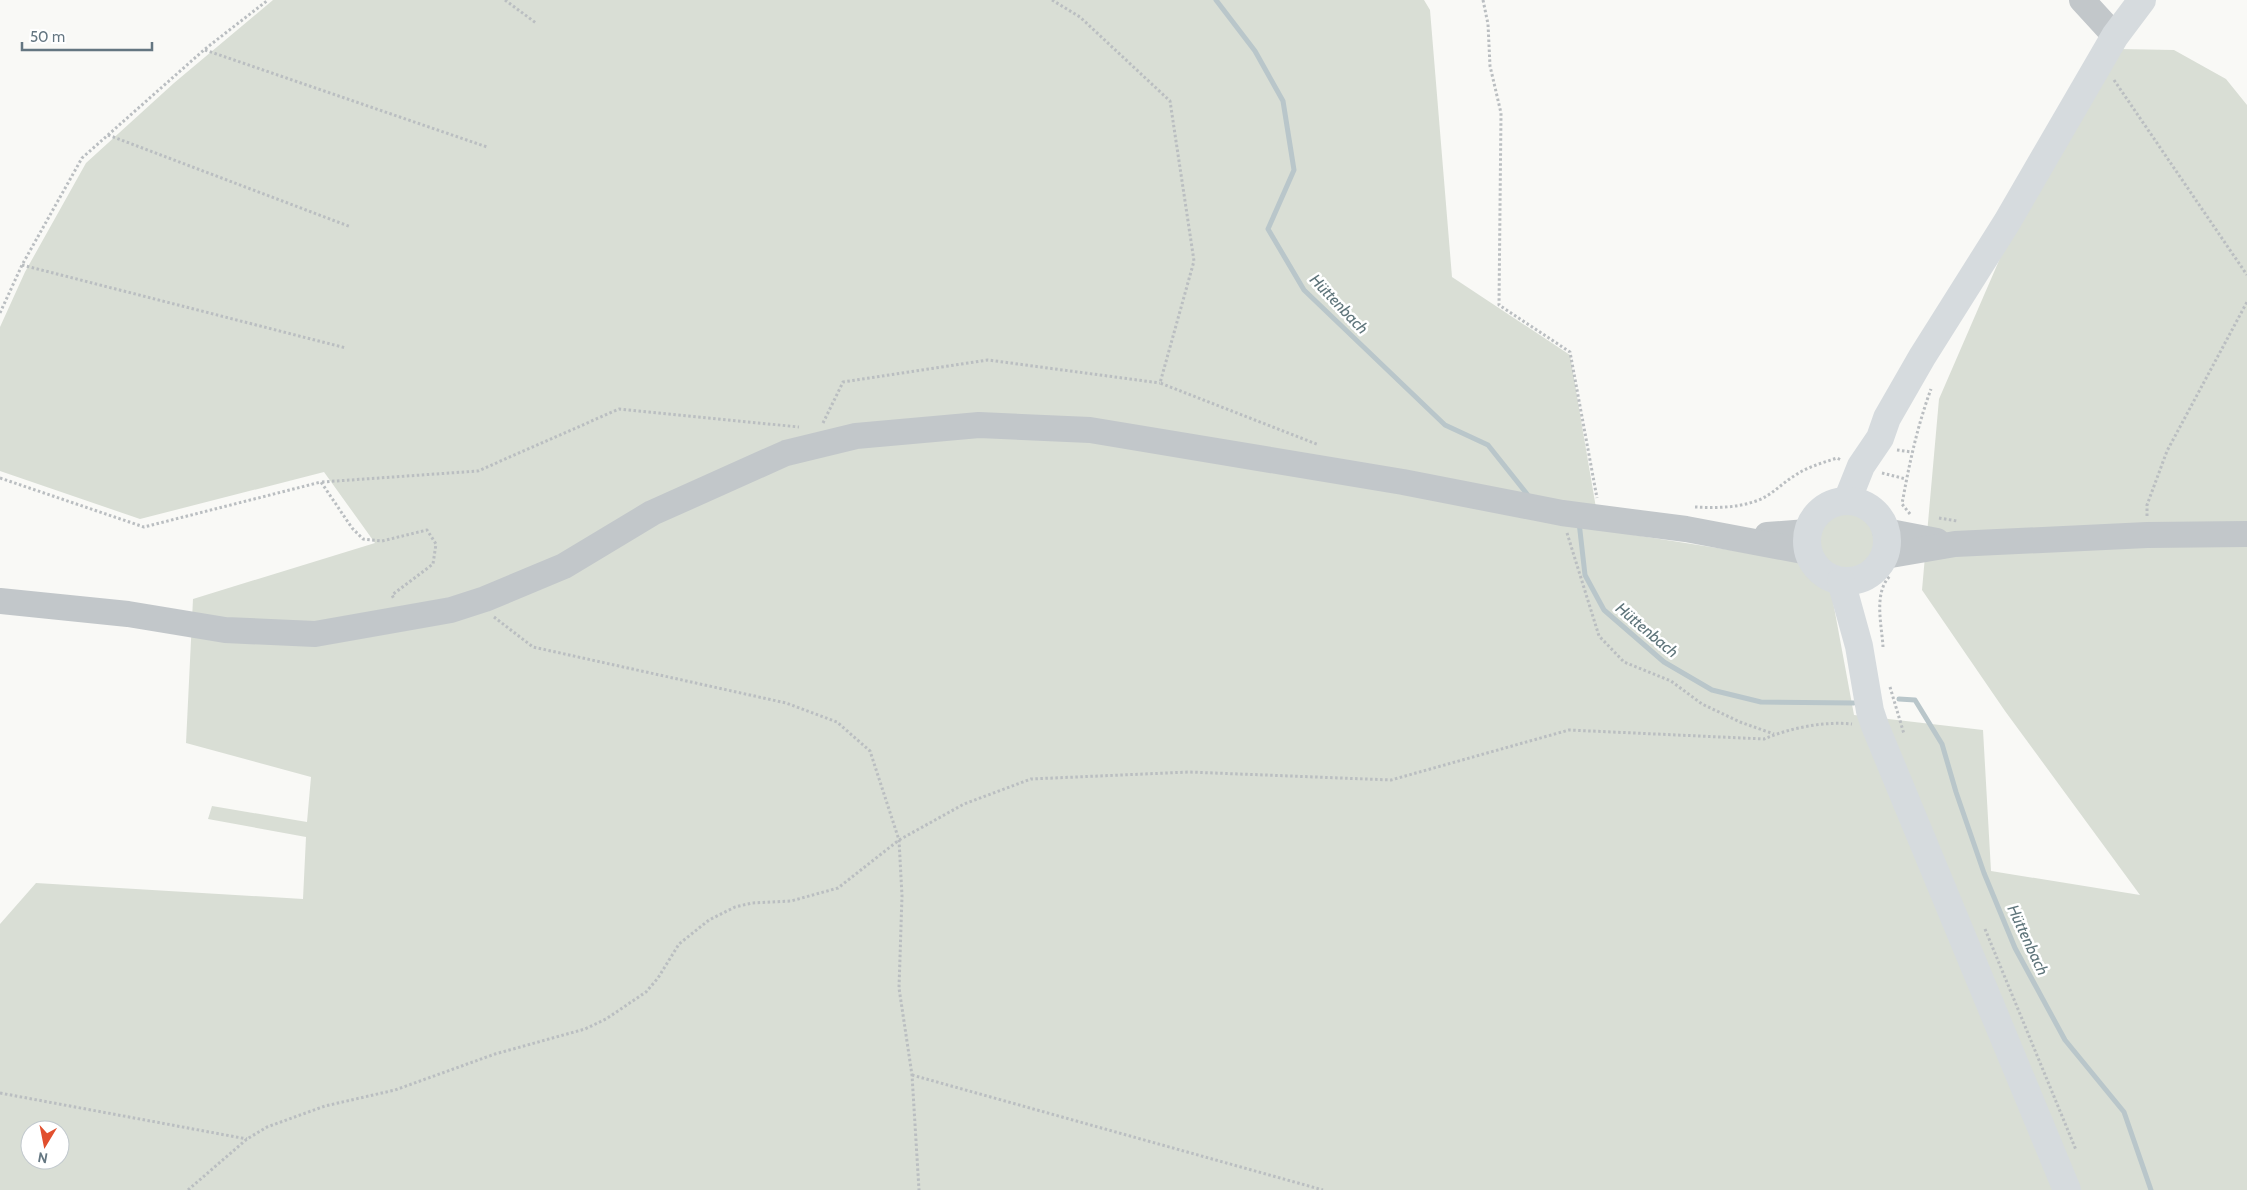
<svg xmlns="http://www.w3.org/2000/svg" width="2247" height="1190" font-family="Cabin,sans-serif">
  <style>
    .green { fill: #d9ded5; fill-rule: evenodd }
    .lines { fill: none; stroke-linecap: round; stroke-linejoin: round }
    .stream { stroke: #b9c6ca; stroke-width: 5 }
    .path { stroke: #babec1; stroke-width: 3; stroke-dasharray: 2.5 2.5; stroke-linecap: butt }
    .minor { stroke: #c2c7ca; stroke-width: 26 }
    .major { stroke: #d6dbde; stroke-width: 28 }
    .labels { text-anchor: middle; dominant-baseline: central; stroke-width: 5; stroke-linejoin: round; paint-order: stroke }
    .water-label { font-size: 16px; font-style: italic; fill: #5f757b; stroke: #fff }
  </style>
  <rect width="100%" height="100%" fill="#f9f9f6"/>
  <g class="green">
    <path d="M273,0H1424L1430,10L1452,277L1570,355L1596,508L1602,530L1807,562L1829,580L1854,715L1983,730L1991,871L2140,895L2005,711L1922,590L1939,399L2014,226L2119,49L2174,50L2226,79L2247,105V1190H0V924L36,883L303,899L306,837L208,819L212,806L307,822L311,777L186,743L193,599L375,543L324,472L140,519L0,471V327L25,272L86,163L174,83ZM30,1130H60V1160H30Z"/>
    <circle cx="1847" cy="540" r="28"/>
  </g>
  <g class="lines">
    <g class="stream">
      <polyline points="1216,0 1255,51 1283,101 1294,170 1268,229 1304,290 1445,425 1488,445 1527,494"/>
      <polyline points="1579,522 1585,575 1604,610 1664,662 1712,690 1761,702 1854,703"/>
      <polyline points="1899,699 1915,700 1942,744 1956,792 1984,873 2015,948 2065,1040 2124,1112 2151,1190"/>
    </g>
    <g class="path">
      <polyline points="505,0 536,23"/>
      <polyline points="1052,0 1080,17 1170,101 1194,261 1160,383 1319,445"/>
      <polyline points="1483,0 1488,24 1490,66 1501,113 1499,305 1570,352 1597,498"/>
      <polyline points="205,50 487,147"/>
      <polyline points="2114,80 2247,275"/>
      <polyline points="108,135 351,227"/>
      <polyline points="22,265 346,348"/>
      <polyline points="0,313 22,265 82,158 205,49 268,0"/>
      <polyline points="823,423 843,382 988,360 1160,383"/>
      <polyline points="1897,450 1912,452"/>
      <polyline points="1882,473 1906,479"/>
      <polyline points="0,478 144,527 321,482 352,528 363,539 382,541 427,530 436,544 433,564 392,595 394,599"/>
      <polyline points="322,482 478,471 619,409 799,427"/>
      <path d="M1695,507C1715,508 1737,508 1756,501C1771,496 1781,484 1794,476C1807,467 1822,463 1837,458L1841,460"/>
      <path d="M1910,514L1902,504C1909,465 1917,427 1931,389"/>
      <polyline points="2147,516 2147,505 2167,451 2247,302"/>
      <polyline points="1939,518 1957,521"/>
      <polyline points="1567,533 1599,636 1624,662 1671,681 1702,704 1740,722 1774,734"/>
      <polyline points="494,617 533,647 786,703 837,722 870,751 899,840 902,896 899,988 912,1075 919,1190"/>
      <path d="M1883,647C1882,626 1873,593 1890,576"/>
      <polyline points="1890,687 1904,734"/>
      <polyline points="1985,929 2076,1150"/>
      <polyline points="912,1075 1323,1190"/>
      <polyline points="0,1093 247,1139"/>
      <path d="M188,1190L247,1139L267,1127L325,1106L395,1090L495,1054L585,1029L606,1019L646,992L658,978L679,944L709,920L735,907L752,903L791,901L838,888L899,840L964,804L1031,779L1189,772L1391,780L1569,730L1764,739C1790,728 1824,721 1852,724"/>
    </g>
    <g class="minor">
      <polyline points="2082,0 2115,36"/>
      <polyline points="1885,531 1937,541"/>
      <polyline points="1767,535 1807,532"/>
      <polyline points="1885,556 1955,544 2147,535 2247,534"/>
      <polyline points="0,601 128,614 225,630 315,634 451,610 485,599 564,566 652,513 786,453 856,436 979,425 1090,430 1403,482 1562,513 1686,529 1808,552"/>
    </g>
    <g class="major">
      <polyline points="1847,501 1861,466 1880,438 1887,418 1922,357 2007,222 2115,36 2142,0"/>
      <circle cx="1847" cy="541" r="40"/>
      <polyline points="1841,581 1859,646 1870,711 1875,726 2067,1190"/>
    </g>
  </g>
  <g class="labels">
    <g class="water-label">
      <text transform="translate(1339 304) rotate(46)">Hüttenbach</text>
      <text transform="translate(1647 630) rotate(40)">Hüttenbach</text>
      <text transform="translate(2028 940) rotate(65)">Hüttenbach</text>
    </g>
  </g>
  <g transform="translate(45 1145) rotate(190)"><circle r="24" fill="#ffffff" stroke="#c1c8cd"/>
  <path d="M0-4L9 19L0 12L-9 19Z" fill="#e14f2e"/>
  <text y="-8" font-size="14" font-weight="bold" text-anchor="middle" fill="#647681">N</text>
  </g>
  <path d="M22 42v8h130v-8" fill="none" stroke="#647681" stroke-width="2.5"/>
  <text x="30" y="42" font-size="15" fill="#647681" stroke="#ffffff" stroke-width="4" paint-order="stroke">50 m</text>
</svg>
